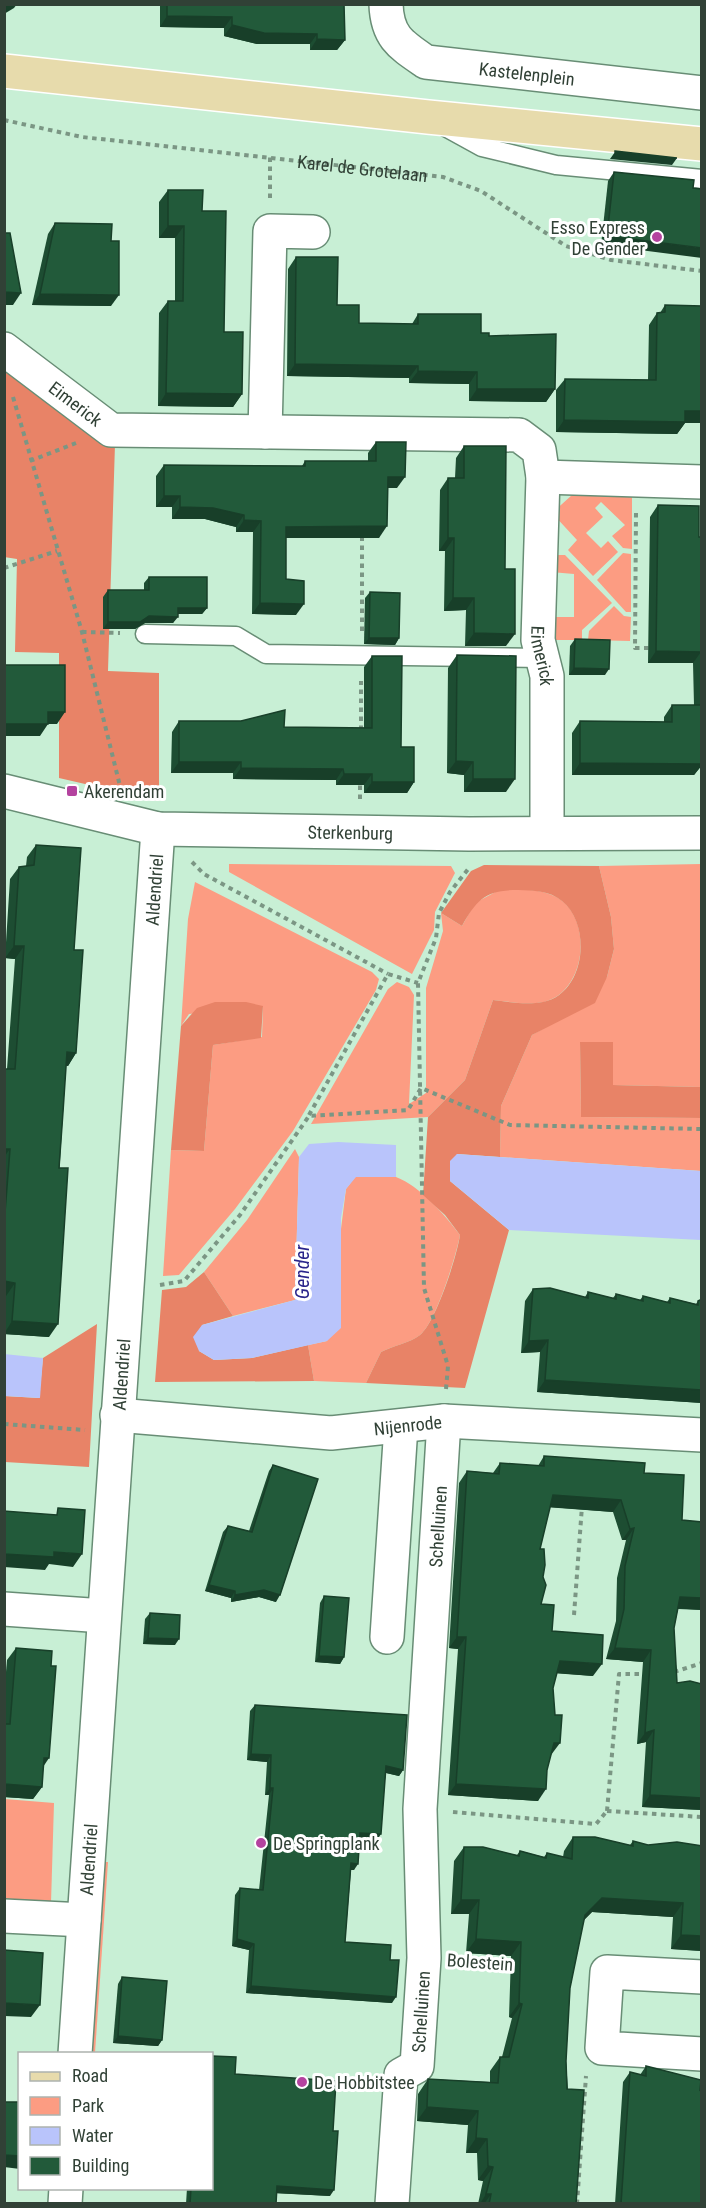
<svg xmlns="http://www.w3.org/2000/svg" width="706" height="2208" font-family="'Roboto Condensed',sans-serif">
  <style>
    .green { fill: #fc9c82 }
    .forest { fill: #e88367 }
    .water { fill: #b9c4fb }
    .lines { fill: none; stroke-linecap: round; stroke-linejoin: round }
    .lane-casing { stroke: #688d75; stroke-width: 21 }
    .street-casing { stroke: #688d75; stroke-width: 36 }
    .secondary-casing { stroke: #688d75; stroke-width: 36 }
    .primary-casing { stroke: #fff; stroke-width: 36 }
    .path { stroke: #7b9684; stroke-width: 4; stroke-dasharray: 4.5 4.5; stroke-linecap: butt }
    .lane { stroke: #fff; stroke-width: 18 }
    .street { stroke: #fff; stroke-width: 33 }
    .secondary { stroke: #fff; stroke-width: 33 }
    .primary { stroke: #e7dbac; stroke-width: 33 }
    .wall { fill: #1d4d32 }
    .shaded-wall { fill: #183f29 }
    .building { fill: #225a3a; stroke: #183f29; stroke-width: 1.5 }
    .poi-dot { fill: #b4439f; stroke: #fff; stroke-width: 2 }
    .labels { text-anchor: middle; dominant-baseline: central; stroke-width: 6; stroke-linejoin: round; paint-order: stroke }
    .street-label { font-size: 18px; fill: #314136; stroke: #fff }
    .poi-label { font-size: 18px; fill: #314136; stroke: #fff; text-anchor: start }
    .water-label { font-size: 20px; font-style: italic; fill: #2a258b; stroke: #fff }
  </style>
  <rect width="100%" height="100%" fill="#c8efd5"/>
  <g class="green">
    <polygon points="581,487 632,487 632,549 623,548 612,536 625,525 601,502 595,508 603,517 586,533 601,548 608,541 618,552 593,576 568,550 577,540 552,513"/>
    <polygon points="623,553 631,554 631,612 626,612 597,580"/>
    <polygon points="551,555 565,555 612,603 582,630 582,640 551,640 552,617 574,617 574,574 551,572"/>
    <polygon points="614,606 624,616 631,617 630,641 588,640 589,631"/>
    <polygon points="229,864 451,866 455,873 435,912 434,930 412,974 229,872"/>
    <polygon points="701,864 701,1087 613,1085 612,1042 580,1043 581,1117 701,1118 701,1171 500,1157 501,1106 532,1035 562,1018 607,977 614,949 611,917 599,866"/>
    <polygon points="195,882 372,972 379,979 376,990 293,1131 235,1209 179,1275 163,1276 171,1150 204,1151 213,1045 262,1037 263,1007 189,1014 181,1026 188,919"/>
    <path d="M499,890C519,890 543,887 561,900C593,924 585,992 544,1002C528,1005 509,1002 493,1000L465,1080L428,1117L311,1124L388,989L397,982L409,987L414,995L409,1104L426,1093V988L443,931L441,913L462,926L475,903Z"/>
    <polygon points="295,1149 299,1157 295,1300 233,1316 204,1272 247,1220"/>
    <path d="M372,1176C380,1176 390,1175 396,1177C420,1186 445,1215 460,1235C456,1256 436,1322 420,1335C410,1343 392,1346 381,1352L366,1383L314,1381L308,1345L327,1341L346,1189L355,1177Z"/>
    <polygon points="5,1799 54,1803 51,1903 5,1902"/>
    <polygon points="95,1862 108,1862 95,2053 83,2054"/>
  </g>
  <g class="forest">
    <polygon points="4,363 115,444 108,671 159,673 159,801 59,778 59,653 15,652 17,559 4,557"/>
    <path d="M484,865L599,866L611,917L614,949L607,977L595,1003L532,1035L501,1106L500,1157L457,1154L450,1181L509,1230L465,1388L366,1383L381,1352C392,1346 410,1343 420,1335C436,1322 457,1256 460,1235L445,1215L423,1195L428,1117L465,1080L493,1000C509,1002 527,1005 543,1002C586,993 592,925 562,901C549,890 533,891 518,890C486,890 477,899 462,926L441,913L471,871Z"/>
    <polygon points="215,1002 246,1002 263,1006 261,1038 213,1045 204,1151 171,1150 181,1026 197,1008"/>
    <polygon points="580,1042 613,1042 613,1085 701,1087 701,1118 581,1117"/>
    <polygon points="204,1272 233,1316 202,1325 199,1351 214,1360 252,1358 308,1345 314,1381 155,1382 162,1290 186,1287"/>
    <polygon points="97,1324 89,1467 5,1462 4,1396 39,1398 43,1358"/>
  </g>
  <g class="water">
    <polygon points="338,1142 396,1145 396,1177 356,1177 346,1189 341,1218 341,1328 327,1341 252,1358 214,1360 199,1351 193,1337 202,1325 295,1300 299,1157 309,1144"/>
    <polygon points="457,1154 701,1171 701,1240 509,1230 450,1181 450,1161"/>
    <polygon points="4,1354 43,1358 40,1398 5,1396"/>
  </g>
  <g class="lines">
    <g class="lane-casing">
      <g id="lane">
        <polyline points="442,125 482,147 556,165 702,179"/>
        <polyline points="145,634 236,636 266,654 542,658"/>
      </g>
    </g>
    <g class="street-casing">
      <g id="street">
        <path id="s2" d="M386,4C387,37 401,45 426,62L702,93"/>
        <path id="s3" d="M4,349L111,430L519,435L539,450L543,477L538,640L547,676V833"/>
        <polyline points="265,432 270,231 313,232"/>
        <polyline points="543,477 702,482"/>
        <path id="s4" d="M117,1415L331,1433L444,1421L702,1435"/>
        <polyline points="4,1609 104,1616"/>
        <polyline points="387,1637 401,1426"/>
        <polyline points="4,1916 84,1920"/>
        <polyline points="702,1977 607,1972 602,2048 702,2054"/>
        <path id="s5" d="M392,2204L401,2075L417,2066L424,1958L420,1809L444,1421"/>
      </g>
    </g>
    <g class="secondary-casing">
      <g id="secondary">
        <path id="s6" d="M4,791L158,829L469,834L702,833"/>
        <path id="s7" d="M75,2054L158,829"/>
        <polyline points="65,2204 66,2188"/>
      </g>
    </g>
    <g class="primary-casing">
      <polyline id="primary" points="4,71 428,117 702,144"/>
    </g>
    <g class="path">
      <path id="s1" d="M4,120L82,137L443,177L481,191L566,246L611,260L702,271"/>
      <polyline points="270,198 270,157"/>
      <polyline points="13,397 82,632 120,786"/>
      <polyline points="30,461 76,443"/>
      <polyline points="636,513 635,648 652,648"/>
      <polyline points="4,568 57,551"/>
      <polyline points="362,631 362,534"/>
      <polyline points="82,632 120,633"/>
      <polyline points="361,730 361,681"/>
      <polyline points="360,799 360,783"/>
      <polyline points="192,862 204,874 388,974"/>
      <polyline points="309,1115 388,974 418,983"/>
      <polyline points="160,1285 184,1281 240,1215 309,1116 408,1110 421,1088 510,1125 702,1129"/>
      <polyline points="446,1389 448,1366 424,1288 418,983 436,938 439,913 450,892 469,868"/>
      <polyline points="4,1424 85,1430"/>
      <polyline points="574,1615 582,1506"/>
      <polyline points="674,1672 702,1663"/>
      <polyline points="607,1811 619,1674 646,1674"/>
      <polyline points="607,1811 702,1817"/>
      <polyline points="453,1812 596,1824 607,1811"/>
      <polyline points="455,1961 514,1965"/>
      <polyline points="577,2204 586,2076"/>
    </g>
    <use href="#lane" class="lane"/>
    <use href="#street" class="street"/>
    <use href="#secondary" class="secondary"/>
    <use href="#primary" class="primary"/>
  </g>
  <g class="wall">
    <polygon points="160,4 344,4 345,40 337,50 310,50 310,44 257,44 224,36 224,28 160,27"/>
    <polygon points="614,172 693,188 601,245 608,181"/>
    <polygon points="168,190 202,211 224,332 242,394 233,407 158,406 159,313 168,301 175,301 175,238 159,238 159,202"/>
    <polygon points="55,223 111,306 32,305 48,234"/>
    <polygon points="296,257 337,305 359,323 412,324 418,314 489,336 555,389 546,402 469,401 469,384 409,383 409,378 287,376 288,269"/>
    <polygon points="665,305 685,423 677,434 556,432 556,390 565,379 648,380 649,325 657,313 660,313"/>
    <polygon points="376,442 397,488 387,488 379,538 286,538 286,579 296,615 252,614 253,532 236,532 236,527 205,519 172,519 172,507 156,507 156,476 164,465 302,466 305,461 368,461 368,453"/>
    <polygon points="464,446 505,569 506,646 465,646 466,610 444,611 445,551 439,551 440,490 448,478 455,478 456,458"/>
    <polygon points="658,505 699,537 702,537 702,765 694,775 572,775 572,733 580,721 664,722 664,717 672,705 694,705 693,663 648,663 650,517"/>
    <polygon points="149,577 207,608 202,614 178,614 173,623 145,623 135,629 103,629 103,597 108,590 144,590 144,583"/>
    <polygon points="370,592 399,638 395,645 364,644 365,598"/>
    <polygon points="575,639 605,675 569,675 570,646"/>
    <polygon points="457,655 506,792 464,792 464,775 447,773 448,668"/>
    <polygon points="372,656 401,747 414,782 407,793 364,793 364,785 336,785 336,780 233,779 233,773 171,773 172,732 179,721 284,727 364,728 364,667"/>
    <polygon points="36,845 74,950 76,1053 68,1066 66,1065 49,1337 4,1334 6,1296 4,1295 4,1071 7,1069 15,959 5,958 10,879 19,867 26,866 27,857"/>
    <polygon points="533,1289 585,1297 588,1292 613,1298 616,1294 640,1300 643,1296 667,1302 670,1298 696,1304 698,1301 702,1299 702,1403 537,1392 540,1352 521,1353 525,1301"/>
    <polygon points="544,1456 644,1473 682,1520 702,1522 702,1610 678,1609 674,1628 677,1683 702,1810 642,1807 646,1742 637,1744 643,1662 606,1659 616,1621 617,1578 626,1540 622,1540 613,1512 550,1507 540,1549 543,1577 541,1604 552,1631 593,1676 557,1673 553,1688 551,1755 538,1801 448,1795 458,1649 449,1648 459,1483 467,1471 493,1473 500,1463 538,1466"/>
    <polygon points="273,1465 276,1602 259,1597 231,1602 231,1598 205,1591 223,1532 228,1526 249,1531 269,1471"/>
    <polygon points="324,1596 344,1657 340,1664 315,1662 320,1603"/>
    <polygon points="150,1613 175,1645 143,1644 145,1619"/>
    <polygon points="16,1648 43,1766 42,1787 33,1799 4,1797 4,1695 7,1660"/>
    <polygon points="255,1705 403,1770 399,1776 386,1773 377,1840 360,1839 354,1870 351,1870 345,1942 390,1960 392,2003 246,1993 249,1950 232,1946 235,1895 240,1888 259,1890 269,1795 265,1795 267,1762 247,1760 250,1711"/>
    <polygon points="573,1837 630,1845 633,1841 648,1845 677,1842 702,1951 671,1949 673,1917 592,1912 584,1920 570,1988 566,2061 576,2204 478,2204 483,2181 478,2180 477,2153 466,2153 468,2125 417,2121 418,2094 428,2079 490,2082 490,2071 500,2057 502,2057 512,2018 509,2017 511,1956 466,1953 469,1914 451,1914 454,1861 464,1847 517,1855 520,1851 544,1857 547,1853 563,1857 564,1851"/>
    <polygon points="122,1977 162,2040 158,2046 113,2043 118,1984"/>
    <polygon points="646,2066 700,2090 702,2204 615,2204 623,2082 630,2072 640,2075"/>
    <polygon points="235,2074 330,2196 276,2193 276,2204 186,2204 187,2188 212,2188"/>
  </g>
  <g class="shaded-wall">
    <polygon points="4,4 17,4 14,8 4,14"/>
    <polygon points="167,16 232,17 224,28 160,27"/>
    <polygon points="232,25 317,34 310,44 257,44 224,36"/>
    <polygon points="317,39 345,40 337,50 310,50"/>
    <polygon points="615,152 677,158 672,165 610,159"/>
    <polygon points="168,226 184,226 175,238 159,238"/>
    <polygon points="607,236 702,248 702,258 601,245"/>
    <polygon points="4,292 21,293 13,305 4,305"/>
    <polygon points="40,294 119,295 111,306 32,305"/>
    <polygon points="295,364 418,366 409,378 287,376"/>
    <polygon points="418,371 477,372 469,384 409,383"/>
    <polygon points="477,389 555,389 546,402 469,401"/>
    <polygon points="166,393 242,394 233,407 158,406"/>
    <polygon points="685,411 702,411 702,423 685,423 677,434 556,432 564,420"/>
    <polygon points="388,477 405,477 397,488 380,488"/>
    <polygon points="164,496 180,496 172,507 156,507"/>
    <polygon points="180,507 213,508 244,515 236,527 205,519 172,519"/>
    <polygon points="244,520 261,521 253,532 236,532"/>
    <polygon points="387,526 379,538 278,538 286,527"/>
    <polygon points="448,538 454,538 445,551 439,551"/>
    <polygon points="453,598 474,598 466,610 444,611"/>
    <polygon points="260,603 304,604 296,615 252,614"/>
    <polygon points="178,608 207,608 202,614 173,614"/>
    <polygon points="149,616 178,617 173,623 145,623 135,629 103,629 108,622"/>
    <polygon points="474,633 515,634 506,646 465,646"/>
    <polygon points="369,638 399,638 395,645 364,644"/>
    <polygon points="656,651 701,652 693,663 648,663"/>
    <polygon points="574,668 609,669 605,675 569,675"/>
    <polygon points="48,712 65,712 57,724 48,724 40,736 4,736 4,724"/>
    <polygon points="456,761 473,762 464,775 447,773"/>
    <polygon points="179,762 241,762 233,773 171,773"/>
    <polygon points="580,763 702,764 702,765 694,775 572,775"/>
    <polygon points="241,768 343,769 336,780 233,779"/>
    <polygon points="344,774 372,774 364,785 336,785"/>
    <polygon points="473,779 515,779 506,792 464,792"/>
    <polygon points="372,782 414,782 407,793 364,793"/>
    <polygon points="14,946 24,946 15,959 5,958"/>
    <polygon points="67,1052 76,1053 68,1066 58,1065"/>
    <polygon points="4,1149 10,1149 4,1157"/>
    <polygon points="4,1281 15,1283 6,1296 4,1295"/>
    <polygon points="12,1321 58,1324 49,1337 4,1334"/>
    <polygon points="548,1340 540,1352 521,1353 529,1341"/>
    <polygon points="545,1380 702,1390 702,1403 537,1392"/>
    <polygon points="553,1495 621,1500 613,1512 545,1507"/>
    <polygon points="634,1528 626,1540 622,1540 630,1529"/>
    <polygon points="54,1552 82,1554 73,1567 49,1564 45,1570 4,1567 4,1554"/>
    <polygon points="209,1585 235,1591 231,1598 205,1591"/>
    <polygon points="264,1590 280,1595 276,1602 259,1597 231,1602 235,1595"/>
    <polygon points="680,1597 702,1598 702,1610 672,1608"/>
    <polygon points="457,1637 466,1637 458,1649 449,1648"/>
    <polygon points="148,1638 179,1639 175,1645 143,1644"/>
    <polygon points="615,1648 651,1650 643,1662 606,1659"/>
    <polygon points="319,1656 344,1657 340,1664 315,1662"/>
    <polygon points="560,1661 602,1664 593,1676 552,1673"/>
    <polygon points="654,1730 646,1742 637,1744 645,1733"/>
    <polygon points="554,1743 560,1743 551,1755"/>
    <polygon points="251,1754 271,1755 267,1762 247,1760"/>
    <polygon points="44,1758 49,1758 41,1770"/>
    <polygon points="386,1766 403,1770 399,1776 382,1772"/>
    <polygon points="4,1784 42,1787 33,1799 4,1797"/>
    <polygon points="456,1784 546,1789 538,1801 448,1795"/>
    <polygon points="270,1788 273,1788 269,1795 265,1795"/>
    <polygon points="650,1795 702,1798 702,1810 642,1807"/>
    <polygon points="360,1833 381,1834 377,1840 356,1839"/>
    <polygon points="351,1863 358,1864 354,1870 347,1870"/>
    <polygon points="602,1898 683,1903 673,1917 592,1912 575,1929 585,1915"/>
    <polygon points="461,1900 479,1900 469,1914 451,1914"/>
    <polygon points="681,1935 702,1936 702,1951 671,1949"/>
    <polygon points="237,1939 254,1944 249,1950 232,1946"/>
    <polygon points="476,1939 521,1942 511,1956 466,1953"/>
    <polygon points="251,1986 396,1997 392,2003 246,1993"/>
    <polygon points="4,2003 40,2005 31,2017 4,2016"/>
    <polygon points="519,2003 522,2004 512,2018 509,2017"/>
    <polygon points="118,2036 162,2040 158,2046 113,2043"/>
    <polygon points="427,2107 478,2111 468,2125 417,2121"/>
    <polygon points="476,2138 487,2139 477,2153 466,2153"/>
    <polygon points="4,2155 20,2156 20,2169 4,2167"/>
    <polygon points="488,2166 493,2167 483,2181 478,2180"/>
    <polygon points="277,2186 334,2190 330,2196 272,2193"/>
    <polygon points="486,2194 491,2194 484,2204 480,2204"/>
  </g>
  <g class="building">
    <polygon points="167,4 344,4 345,40 317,39 317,34 264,33 232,25 232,17 167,16"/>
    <polygon points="615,151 677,158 615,152"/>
    <polygon points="614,172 694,180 693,188 702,189 702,248 607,236"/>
    <polygon points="168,190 203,190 202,211 226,211 224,332 243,332 242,394 166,393 168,301 183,301 184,226 168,226"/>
    <polygon points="55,223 112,224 111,241 119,241 119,295 40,294"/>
    <polygon points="4,233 10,233 21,293 4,292"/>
    <polygon points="296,257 338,257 337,305 359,305 359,323 418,324 418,314 481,314 481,333 489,333 489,336 556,334 555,389 477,389 477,372 418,371 418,366 295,364"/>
    <polygon points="665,305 702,306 702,411 685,411 685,422 564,420 565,379 656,380 657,313 665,312"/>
    <polygon points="376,442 406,442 405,477 388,477 387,526 286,527 286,579 304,581 304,604 260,603 261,521 244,520 244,515 213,508 180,507 180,496 164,496 164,465 305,466 305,461 376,461"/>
    <polygon points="464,446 506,446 505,569 515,569 515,634 474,633 474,598 453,598 454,538 448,538 448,478 464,478"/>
    <polygon points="658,505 699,506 699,537 702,537 702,663 701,652 656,651"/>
    <polygon points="149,577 207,577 207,608 178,608 178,617 149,616 140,622 108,622 108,590 149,590"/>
    <polygon points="370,592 400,593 399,638 369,638"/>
    <polygon points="575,639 610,640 609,669 574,668"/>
    <polygon points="457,655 516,656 515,779 473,779 473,762 456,761"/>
    <polygon points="372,656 402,656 401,747 414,747 414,782 372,782 372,774 344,774 343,769 241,768 241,762 179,762 179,721 241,721 285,710 284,727 372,728"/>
    <polygon points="4,665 65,665 65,712 48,712 48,724 4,724"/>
    <polygon points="672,705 702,705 702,764 580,763 580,721 672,722"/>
    <polygon points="36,845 81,848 74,950 83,950 76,1053 67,1052 63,1112 59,1168 68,1168 58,1324 12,1321 15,1283 4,1281 4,1225 10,1149 4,1149 4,1081 5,1069 15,1069 24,946 14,946 19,867 34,865"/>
    <polygon points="550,1288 588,1298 588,1292 616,1299 616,1294 643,1301 643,1296 670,1303 670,1298 698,1305 698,1301 702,1299 702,1390 545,1380 548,1340 529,1341 533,1289"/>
    <polygon points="544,1456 645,1463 644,1473 684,1475 682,1520 702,1522 702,1598 680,1597 674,1628 677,1683 690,1681 702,1684 702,1798 650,1795 654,1730 645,1733 651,1650 615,1648 624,1609 625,1566 634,1528 630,1529 621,1500 553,1495 540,1549 544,1549 545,1565 543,1577 546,1585 541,1604 554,1605 552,1631 603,1635 602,1664 560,1661 553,1688 555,1715 562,1715 560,1743 554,1743 547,1770 546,1789 456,1784 466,1637 457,1637 467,1471 499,1474 500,1463 544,1466"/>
    <polygon points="273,1465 318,1479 280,1595 264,1590 235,1595 235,1591 209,1585 228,1526 252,1532"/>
    <polygon points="58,1508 85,1510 82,1554 54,1552 54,1557 4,1554 4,1511 57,1515"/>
    <polygon points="324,1596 349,1598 344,1657 319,1656"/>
    <polygon points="150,1613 180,1615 179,1639 148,1638"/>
    <polygon points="16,1648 52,1651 51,1666 56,1666 49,1758 44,1758 42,1787 4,1784 4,1724 10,1724"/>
    <polygon points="255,1705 407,1715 403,1770 386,1766 381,1834 360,1833 358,1864 351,1863 345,1942 391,1945 390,1960 399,1960 396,1997 251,1986 254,1944 237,1939 240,1888 263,1890 273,1788 270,1788 271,1755 251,1754"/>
    <polygon points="573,1837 595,1837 633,1846 633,1841 648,1845 677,1842 702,1846 702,1936 681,1935 683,1903 602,1898 585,1915 570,1988 566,2061 567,2089 584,2090 576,2204 489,2204 491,2194 486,2194 493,2167 488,2166 487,2139 476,2138 478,2111 427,2107 428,2079 498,2083 500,2057 509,2057 522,2004 519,2003 521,1942 476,1939 479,1900 461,1900 464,1847 483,1847 519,1856 520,1851 546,1858 547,1853 572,1859"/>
    <polygon points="4,1950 43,1953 40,2005 4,2003"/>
    <polygon points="122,1977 167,1981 162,2040 118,2036"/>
    <polygon points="212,2056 236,2057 235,2074 336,2081 333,2131 338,2131 334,2190 277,2186 276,2204 190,2204 191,2188 212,2188"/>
    <polygon points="646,2066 701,2080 700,2090 702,2089 702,2204 621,2204 630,2072 646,2076"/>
    <polygon points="4,2102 20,2102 20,2156 4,2155"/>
  </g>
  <g class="poi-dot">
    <circle cx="657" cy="237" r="6"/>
    <rect x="66" y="785" width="12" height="12" rx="3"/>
    <circle cx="261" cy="1843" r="6"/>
    <circle cx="302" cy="2082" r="6"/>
  </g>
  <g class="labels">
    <g class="street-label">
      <text stroke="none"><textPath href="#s2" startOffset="176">Kastelenplein</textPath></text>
      <text stroke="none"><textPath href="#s1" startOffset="362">Karel de Grotelaan</textPath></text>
      <text stroke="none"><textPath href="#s3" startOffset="90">Eimerick</textPath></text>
      <text stroke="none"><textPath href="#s3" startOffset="774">Eimerick</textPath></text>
      <text stroke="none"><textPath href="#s6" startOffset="351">Sterkenburg</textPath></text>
      <text stroke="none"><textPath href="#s7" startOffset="1167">Aldendriel</textPath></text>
      <text stroke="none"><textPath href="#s7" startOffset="681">Aldendriel</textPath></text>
      <text stroke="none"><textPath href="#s4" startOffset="292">Nijenrode</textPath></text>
      <text stroke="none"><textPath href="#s5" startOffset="688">Schelluinen</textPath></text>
      <text stroke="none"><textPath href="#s7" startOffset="195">Aldendriel</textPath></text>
      <text transform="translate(480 1962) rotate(4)">Bolestein</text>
      <text stroke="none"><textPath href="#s5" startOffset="202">Schelluinen</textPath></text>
    </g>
    <g class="poi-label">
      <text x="645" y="227" text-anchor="end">Esso Express<tspan x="645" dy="21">De Gender</tspan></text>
      <text x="84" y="791">Akerendam</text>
      <text x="273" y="1843">De Springplank</text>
      <text x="314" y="2082">De Hobbitstee</text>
    </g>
    <g class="water-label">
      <text transform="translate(302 1272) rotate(-90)">Gender</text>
    </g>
  </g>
  <rect width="706" height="2208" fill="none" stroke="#314136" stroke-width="12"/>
  <rect x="18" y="2052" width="195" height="138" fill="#ffffff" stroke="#adb3af" stroke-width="1.5"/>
  <rect x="30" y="2072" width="30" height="9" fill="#e7dbac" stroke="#adb3af" stroke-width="1.5"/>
  <text x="72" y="2082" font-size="18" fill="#314136">Road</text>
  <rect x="30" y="2097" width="30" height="18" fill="#fc9c82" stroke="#adb3af" stroke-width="1.5"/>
  <text x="72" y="2112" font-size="18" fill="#314136">Park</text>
  <rect x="30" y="2127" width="30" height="18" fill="#b9c4fb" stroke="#adb3af" stroke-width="1.5"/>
  <text x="72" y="2142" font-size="18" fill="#314136">Water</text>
  <rect x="30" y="2157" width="30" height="18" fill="#225a3a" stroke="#adb3af" stroke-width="1.5"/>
  <text x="72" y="2172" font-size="18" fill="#314136">Building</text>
</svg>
